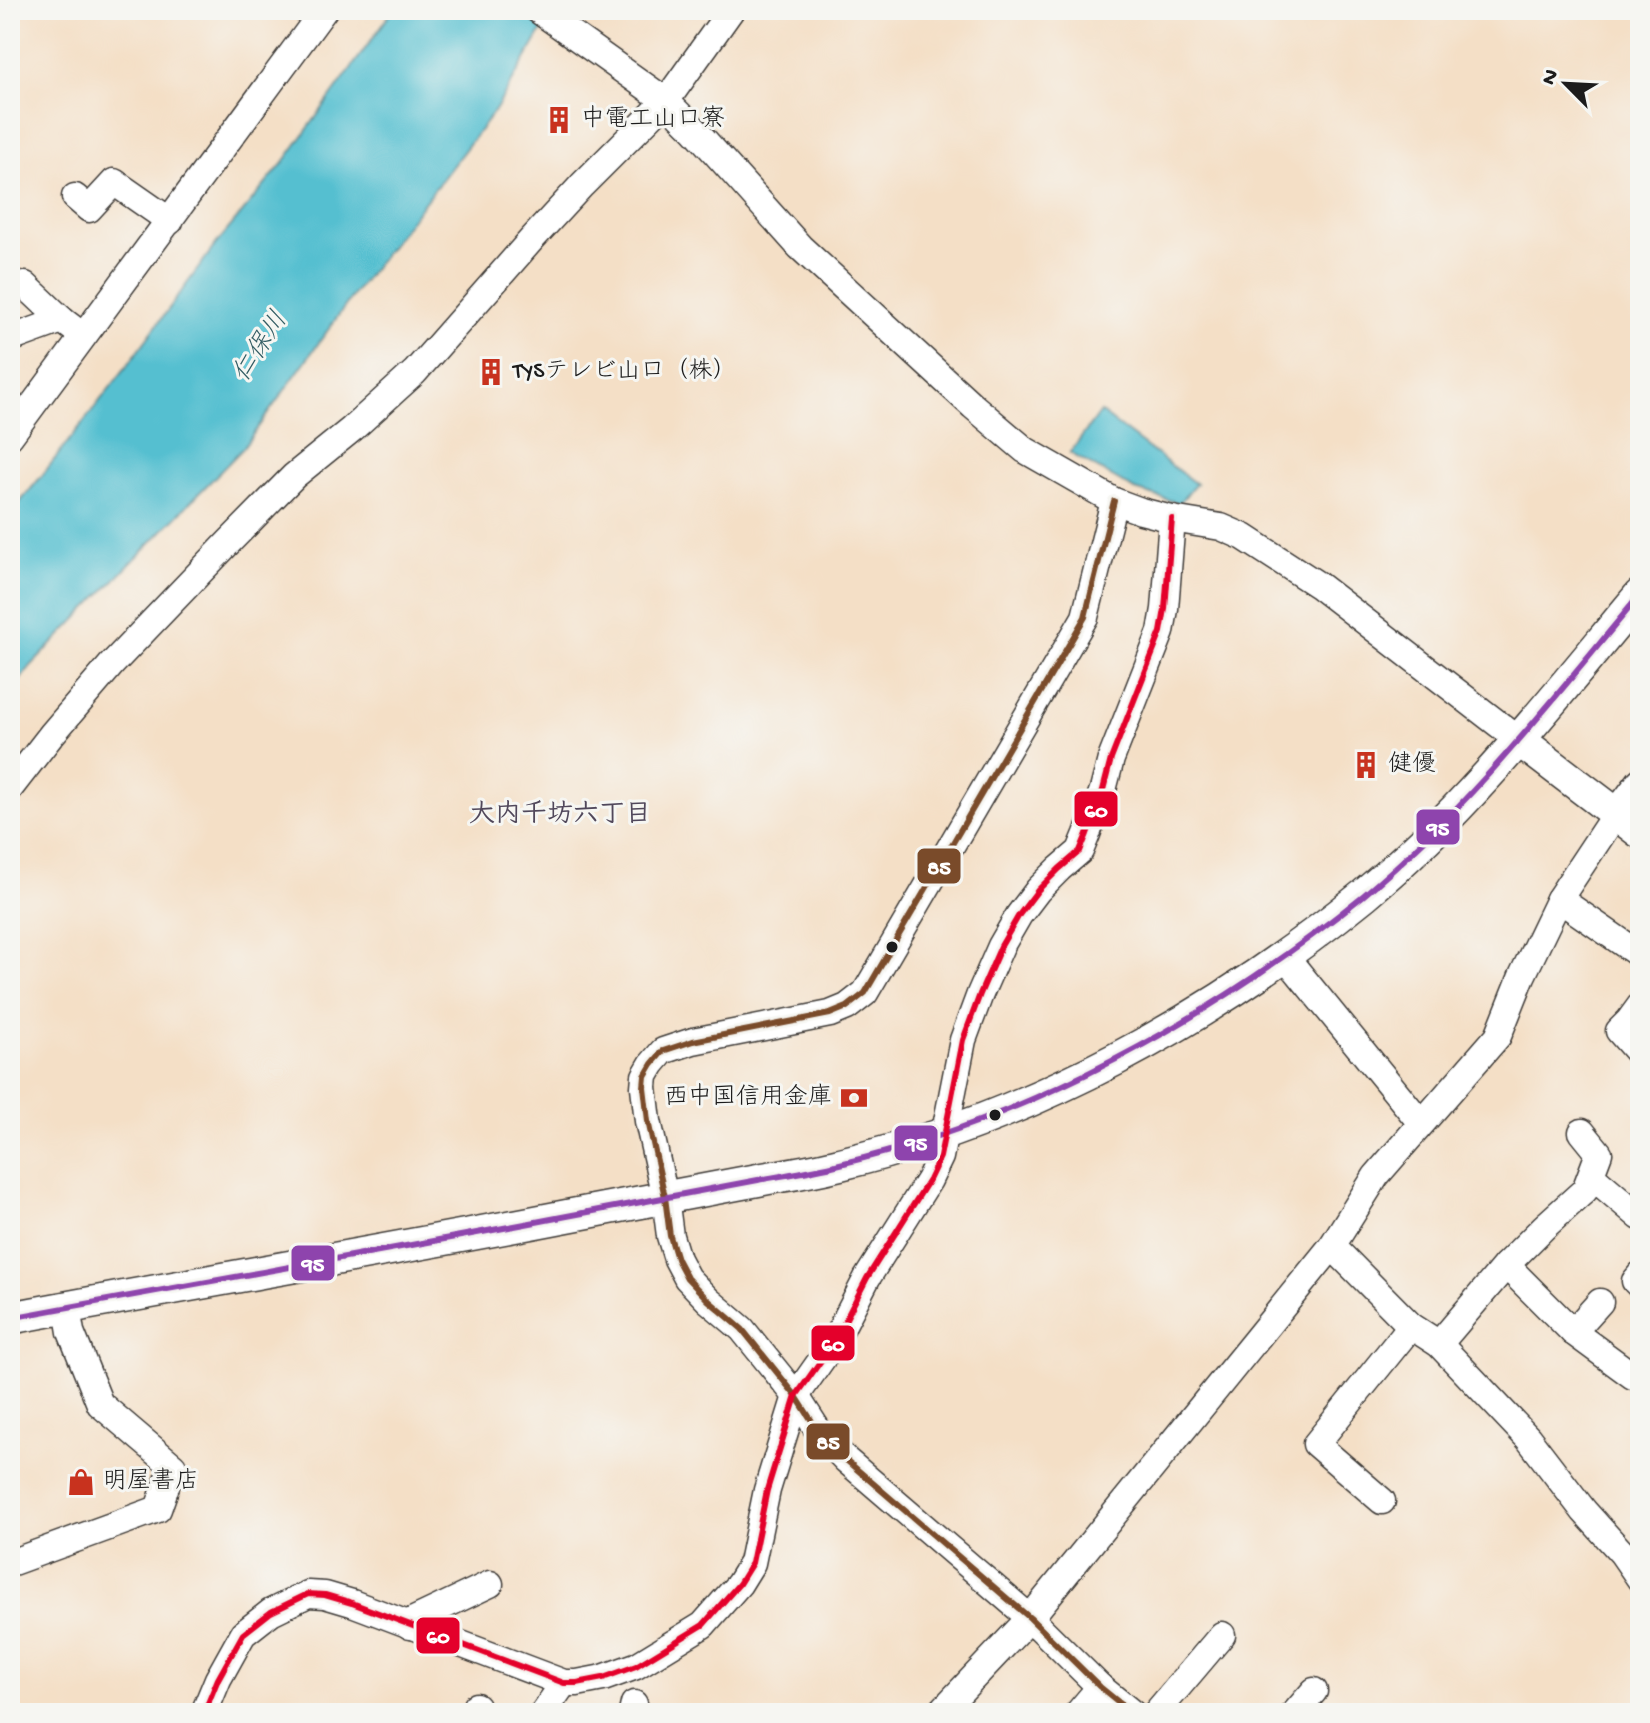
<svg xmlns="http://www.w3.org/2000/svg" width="1650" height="1723" font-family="'Gochi Hand','Klee One',sans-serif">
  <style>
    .water { fill: #55bfd0; stroke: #386e76; stroke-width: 2 }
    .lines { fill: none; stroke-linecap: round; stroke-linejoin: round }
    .minor-casing { stroke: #3c3936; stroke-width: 29 }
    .major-casing { stroke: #3c3936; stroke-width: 35 }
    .minor { stroke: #fff; stroke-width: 26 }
    .major { stroke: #fff; stroke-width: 32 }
    .bus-1-casing { stroke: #f6f6f2; stroke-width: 12 }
    .bus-2-casing { stroke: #f6f6f2; stroke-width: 12 }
    .bus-3-casing { stroke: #f6f6f2; stroke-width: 12 }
    .bus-1 { stroke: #7a4b2a; stroke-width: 6 }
    .bus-2 { stroke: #8e44ad; stroke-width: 6 }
    .bus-3 { stroke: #e4002b; stroke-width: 6 }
    .bus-dot { fill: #1c1c1c; stroke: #f6f6f2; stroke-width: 3 }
    .labels { text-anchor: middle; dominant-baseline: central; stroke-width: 6; stroke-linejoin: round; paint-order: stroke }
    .poi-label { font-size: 24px; fill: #1c1c1c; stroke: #f6f6f2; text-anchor: start }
    .water-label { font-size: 26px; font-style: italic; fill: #335d64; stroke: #f6f6f2 }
    .neighbourhood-label { font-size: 26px; font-weight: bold; fill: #51485b; stroke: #f6f6f2 }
    .line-badge { stroke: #f6f6f2; stroke-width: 3 }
    .badge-label { font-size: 22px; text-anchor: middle; font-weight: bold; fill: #fff }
  </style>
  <rect width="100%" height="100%" fill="#f6f6f2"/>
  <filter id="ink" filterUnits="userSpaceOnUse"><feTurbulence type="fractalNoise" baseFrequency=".0125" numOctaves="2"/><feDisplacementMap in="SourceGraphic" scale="16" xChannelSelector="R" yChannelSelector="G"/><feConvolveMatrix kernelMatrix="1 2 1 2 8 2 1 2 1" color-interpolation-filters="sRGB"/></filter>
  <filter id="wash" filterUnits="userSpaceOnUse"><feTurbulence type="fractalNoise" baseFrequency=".006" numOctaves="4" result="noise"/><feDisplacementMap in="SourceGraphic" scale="32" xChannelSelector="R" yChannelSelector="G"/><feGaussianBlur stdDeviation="1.8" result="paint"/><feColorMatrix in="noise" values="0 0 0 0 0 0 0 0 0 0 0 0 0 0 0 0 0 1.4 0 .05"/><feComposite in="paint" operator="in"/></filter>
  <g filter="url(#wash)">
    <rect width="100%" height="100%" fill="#f4dfc6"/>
    <g class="water">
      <polygon points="393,10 554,10 496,109 356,291 243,448 31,666 10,693 10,514 40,478 130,362 216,244 284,162"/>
      <polygon points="1100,412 1196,484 1179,503 1135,490 1070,453"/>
    </g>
  </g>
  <g filter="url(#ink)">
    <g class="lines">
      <g class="minor-casing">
        <g id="minor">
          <polyline points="538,10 666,101 695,130 800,247 973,406 1025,450 1114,501 1141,511 1172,519 1221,527 1244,537 1318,585 1519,740"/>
          <polyline points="75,197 89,209 114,182 170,221"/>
          <polyline points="25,285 62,320 83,336"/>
          <polyline points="10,339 62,320"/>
          <polyline points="10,436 324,10"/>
          <polyline points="1114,501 1085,617 865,993 847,1007 830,1014 693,1041 663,1051 652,1064 645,1076 644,1087 648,1121 665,1197 670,1236 677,1259 687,1278 708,1300 742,1329 796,1396 819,1432 846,1460 1030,1618 1100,1687 1132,1713"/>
          <polyline points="10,788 52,734 112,664 229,542 294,476 352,429 415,372 532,239 582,185 666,101 731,10"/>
          <polyline points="1559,899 1640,955"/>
          <polyline points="1284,955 1421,1123"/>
          <polyline points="1640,1006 1629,1021 1619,1031 1640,1055"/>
          <polyline points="1592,1176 1640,1217"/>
          <polyline points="1332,1246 1411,1326 1439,1344 1528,1438 1584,1511 1622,1553 1640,1579"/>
          <polyline points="1506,1265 1573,1332 1633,1376"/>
          <polyline points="1640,1275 1635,1281 1640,1286"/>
          <polyline points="1573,1332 1600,1302"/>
          <polyline points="1439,1344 1506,1265 1544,1227 1585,1190 1599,1153 1582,1132"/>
          <polyline points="1382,1501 1316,1444 1411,1326"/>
          <polyline points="10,1563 158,1509 173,1466 100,1404 71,1332 67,1308"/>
          <polyline points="410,1626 414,1620 490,1584"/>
          <polyline points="204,1713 218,1679 243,1634 271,1612 308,1594 325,1595 352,1603 564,1683 577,1683 603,1678 636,1666 703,1625 739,1584 752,1563 767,1490 796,1396 834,1342 867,1278 929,1180 940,1157 963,1040 980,994 1001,946 1019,915 1038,890 1059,869 1080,851 1087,834 1103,790 1111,759 1161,632 1165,609 1172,519"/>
          <polyline points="476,1713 476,1706"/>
          <polyline points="543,1713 564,1683"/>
          <polyline points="632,1713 634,1704"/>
          <polyline points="940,1713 1030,1618 1332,1246 1376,1176 1498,1036 1522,976 1559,899 1616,813 1640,781"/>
          <polyline points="1078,1713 1100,1687"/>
          <polyline points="1156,1713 1222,1635"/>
          <polyline points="1295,1713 1314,1691"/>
        </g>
      </g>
      <g class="major-casing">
        <g id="major">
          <polyline points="1519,740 1640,832"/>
          <path d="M10,1318C195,1283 381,1252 567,1216C630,1204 694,1192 758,1180C785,1175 813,1171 840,1164C1030,1119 1213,1018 1364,895C1469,808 1553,699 1640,595"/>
        </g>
      </g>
      <use href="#minor" class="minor"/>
      <use href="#major" class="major"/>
      <g class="bus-1-casing">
        <polyline id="bus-1" points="1114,501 1085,617 865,993 847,1007 830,1014 693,1041 663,1051 652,1064 645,1076 644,1087 648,1121 665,1197 670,1236 677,1259 687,1278 708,1300 742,1329 796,1396 819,1432 846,1460 1030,1618 1100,1687 1132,1713"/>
      </g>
      <g class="bus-2-casing">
        <path id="bus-2" d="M10,1318C195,1283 381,1252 567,1216C630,1204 694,1192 758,1180C785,1175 813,1171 840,1164C1030,1119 1213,1018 1364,895C1469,808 1553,699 1640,595"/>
      </g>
      <g class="bus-3-casing">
        <polyline id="bus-3" points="204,1713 218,1679 243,1634 271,1612 308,1594 325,1595 352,1603 564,1683 577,1683 603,1678 636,1666 703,1625 739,1584 752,1563 767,1490 796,1396 834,1342 867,1278 929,1180 940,1157 963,1040 980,994 1001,946 1019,915 1038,890 1059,869 1080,851 1087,834 1103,790 1111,759 1161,632 1165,609 1172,519"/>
      </g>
      <use href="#bus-1" class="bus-1"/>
      <use href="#bus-2" class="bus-2"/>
      <use href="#bus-3" class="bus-3"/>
    </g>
  </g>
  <defs>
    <g id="building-bare" transform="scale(2.16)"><path d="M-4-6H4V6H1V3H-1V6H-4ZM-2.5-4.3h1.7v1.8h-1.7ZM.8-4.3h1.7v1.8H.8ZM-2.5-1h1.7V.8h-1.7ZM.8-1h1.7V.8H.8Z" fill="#c8321e" stroke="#f6f6f2" stroke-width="2.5" paint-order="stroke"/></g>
    <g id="bank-bare" transform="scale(2.16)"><path d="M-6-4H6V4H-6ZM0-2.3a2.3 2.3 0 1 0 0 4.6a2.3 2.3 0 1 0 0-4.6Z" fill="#c8321e" stroke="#f6f6f2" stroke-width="2.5" paint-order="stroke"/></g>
    <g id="shop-bare" transform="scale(2.16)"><path d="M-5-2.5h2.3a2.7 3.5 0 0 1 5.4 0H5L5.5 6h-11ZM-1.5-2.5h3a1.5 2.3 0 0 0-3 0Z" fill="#c8321e" stroke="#f6f6f2" stroke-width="2.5" paint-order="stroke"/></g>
  </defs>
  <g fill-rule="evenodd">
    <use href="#building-bare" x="559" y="120"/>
    <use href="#building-bare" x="491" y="372"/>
    <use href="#building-bare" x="1366" y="765"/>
    <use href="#bank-bare" x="854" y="1098"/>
    <use href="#shop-bare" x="81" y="1482"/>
  </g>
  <g class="bus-dot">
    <circle cx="892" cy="947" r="7"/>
    <circle cx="995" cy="1115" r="7"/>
  </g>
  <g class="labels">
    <g class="poi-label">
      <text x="581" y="120">中電工山口寮</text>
      <text x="513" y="372">TYSテレビ山口（株）</text>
      <text x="1388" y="765">健優</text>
      <text x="832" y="1098" text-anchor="end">西中国信用金庫</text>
      <text x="103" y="1482">明屋書店</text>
    </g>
    <g class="water-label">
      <text transform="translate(262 348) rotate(-57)">仁保川</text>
    </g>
    <g class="neighbourhood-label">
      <text x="560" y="816">大内千坊六丁目</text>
    </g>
  </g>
  <g class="line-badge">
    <rect x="1073" y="790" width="46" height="38" rx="8" fill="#e4002b"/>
    <rect x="1415" y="808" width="46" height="38" rx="8" fill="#8e44ad"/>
    <rect x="916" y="847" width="46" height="38" rx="8" fill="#7a4b2a"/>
    <rect x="893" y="1124" width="46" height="38" rx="8" fill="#8e44ad"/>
    <rect x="290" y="1244" width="46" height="38" rx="8" fill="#8e44ad"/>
    <rect x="810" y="1324" width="46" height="38" rx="8" fill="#e4002b"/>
    <rect x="805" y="1422" width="46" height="39" rx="8" fill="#7a4b2a"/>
    <rect x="415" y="1616" width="46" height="39" rx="8" fill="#e4002b"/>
  </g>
  <g class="badge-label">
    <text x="1096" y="817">60</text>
    <text x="1438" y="835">95</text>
    <text x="939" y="874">85</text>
    <text x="916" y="1150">95</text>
    <text x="313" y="1271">95</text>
    <text x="833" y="1351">60</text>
    <text x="828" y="1449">85</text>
    <text x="438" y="1643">60</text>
  </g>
  <rect width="1650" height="1723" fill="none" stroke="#f6f6f2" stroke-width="40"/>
  <g transform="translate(1566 84) rotate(294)" stroke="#f6f6f2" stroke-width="6" paint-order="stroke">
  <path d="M0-6L14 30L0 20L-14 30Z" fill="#1c1c1c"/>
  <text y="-12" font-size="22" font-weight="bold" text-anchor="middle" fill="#1c1c1c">N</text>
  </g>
</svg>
